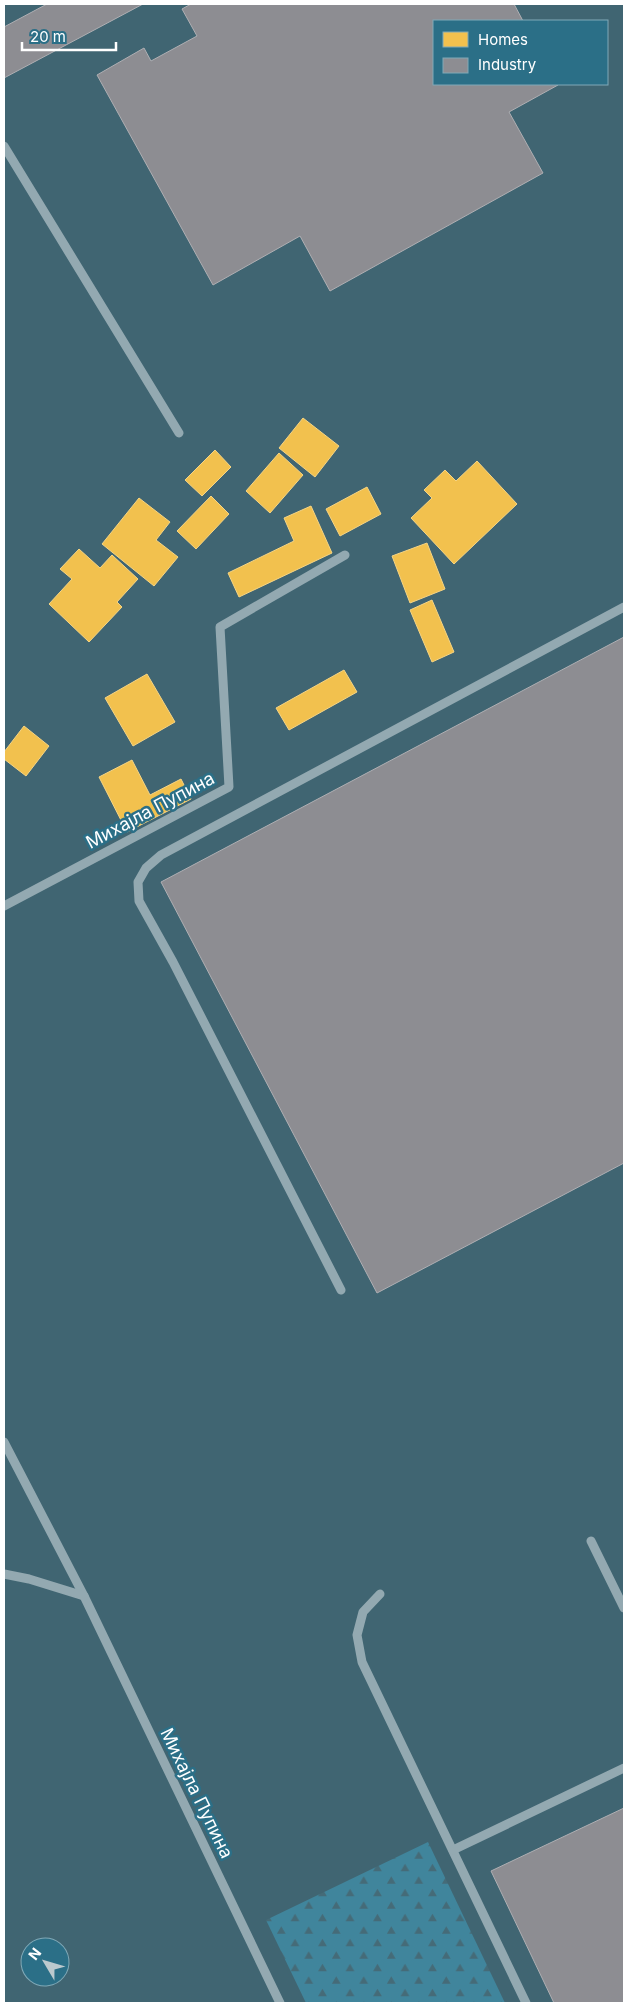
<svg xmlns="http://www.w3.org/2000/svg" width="628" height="2007" font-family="Inter,sans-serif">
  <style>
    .forest { fill: url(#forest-firs) }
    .homes { fill: #f2c14e; stroke: #f6d483 }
    .industry { fill: #8d8d92; stroke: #afafb3 }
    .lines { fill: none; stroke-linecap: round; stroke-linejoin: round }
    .minor { stroke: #93a9b1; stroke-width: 9 }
    .labels { text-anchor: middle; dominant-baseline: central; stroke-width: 5; stroke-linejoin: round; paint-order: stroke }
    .street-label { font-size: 18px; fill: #fff; stroke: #2b6f87 }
  </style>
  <defs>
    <pattern id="forest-firs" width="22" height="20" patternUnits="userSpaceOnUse" patternTransform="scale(1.25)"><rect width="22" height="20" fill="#40859c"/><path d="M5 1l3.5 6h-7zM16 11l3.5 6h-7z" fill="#456b78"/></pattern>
  </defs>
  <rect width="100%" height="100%" fill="#406572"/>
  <polygon class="forest" points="428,1842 505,2003 306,2003 266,1920"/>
  <g class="homes">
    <polygon points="303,418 339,446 315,477 279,448"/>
    <polygon points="215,450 231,467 202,496 185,480"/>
    <polygon points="279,453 303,475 270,513 246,491"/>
    <polygon points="477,461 517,504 454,564 411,518 432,498 424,490 445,470 456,481"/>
    <polygon points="367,487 381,514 340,536 326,509"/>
    <polygon points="211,496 229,514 196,549 177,531"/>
    <polygon points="139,498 170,522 156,540 178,557 154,586 102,544"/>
    <polygon points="311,506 332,553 239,597 228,573 294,541 284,518"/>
    <polygon points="427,543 445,589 410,603 392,556"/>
    <polygon points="79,549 100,568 112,555 138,579 117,602 122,607 89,642 49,604 72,579 60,569"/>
    <polygon points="432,600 454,652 432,662 410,610"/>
    <polygon points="344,670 357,692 289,730 276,708"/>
    <polygon points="147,674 175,722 133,746 105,698"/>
    <polygon points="24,726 49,746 26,776 4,759 4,752"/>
    <polygon points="132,760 150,795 181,779 191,799 127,832 99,777"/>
  </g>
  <g class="industry">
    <polygon points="47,4 143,4 4,78 4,27"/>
    <polygon points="191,4 514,4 523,21 434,21 434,84 557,84 558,85 509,112 543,173 330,291 300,236 213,285 97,75 144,48 151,61 197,36 182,9"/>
    <polygon points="624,637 624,1163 377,1293 161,882"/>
    <polygon points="624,1808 624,2003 554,2003 491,1871"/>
  </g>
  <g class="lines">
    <g class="minor">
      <polyline points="4,146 179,433"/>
      <polyline points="4,906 229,787 220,627 345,555"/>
      <polyline points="341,1290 173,962 139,901 138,882 146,868 161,855 624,607"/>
      <polyline points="4,1442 84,1596 280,2003"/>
      <polyline points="591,1541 624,1608"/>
      <polyline points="4,1574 29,1579 84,1596"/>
      <polyline points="380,1594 363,1612 357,1635 362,1662 526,2003"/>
      <polyline points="453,1850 624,1768"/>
    </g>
  </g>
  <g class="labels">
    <g class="street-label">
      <text transform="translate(150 810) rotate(-28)">Михајла Пупина</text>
      <text transform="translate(197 1793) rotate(64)">Михајла Пупина</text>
    </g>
  </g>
  <rect width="628" height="2007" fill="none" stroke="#ffffff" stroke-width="10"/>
  <rect x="433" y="20" width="175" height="65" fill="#2b6f87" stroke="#80a9b7"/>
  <rect x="443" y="32" width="25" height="15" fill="#f2c14e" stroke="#80a9b7"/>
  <text x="478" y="45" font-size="15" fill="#ffffff">Homes</text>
  <rect x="443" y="58" width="25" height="15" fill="#8d8d92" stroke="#80a9b7"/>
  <text x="478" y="70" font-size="15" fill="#ffffff">Industry</text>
  <g transform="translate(45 1962) rotate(308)"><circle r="24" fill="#2b6f87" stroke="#80a9b7"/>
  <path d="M0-4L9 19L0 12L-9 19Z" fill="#bcc9ce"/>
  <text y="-8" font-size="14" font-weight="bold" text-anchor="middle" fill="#ffffff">N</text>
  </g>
  <path d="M22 42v8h94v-8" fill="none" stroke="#ffffff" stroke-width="2.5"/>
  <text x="30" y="42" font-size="15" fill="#ffffff" stroke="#2b6f87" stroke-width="4" paint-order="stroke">20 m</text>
</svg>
